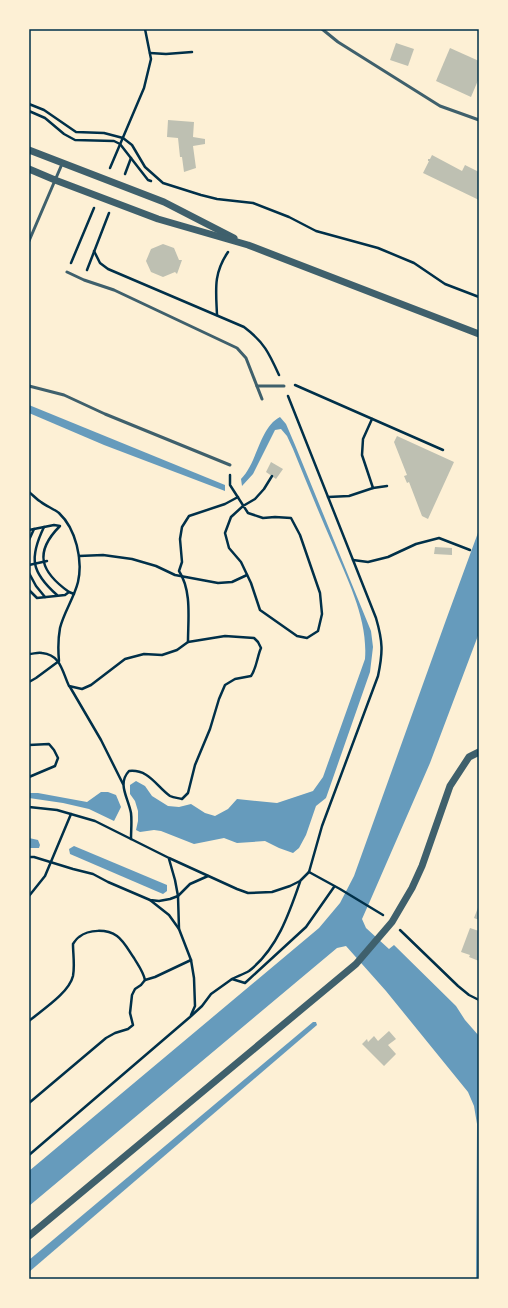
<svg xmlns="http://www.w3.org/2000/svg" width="508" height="1308" font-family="'Times New Roman',serif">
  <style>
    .water { fill: #669bbc }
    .building { fill: #bec0b2 }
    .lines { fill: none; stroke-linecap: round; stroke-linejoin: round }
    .path { stroke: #003049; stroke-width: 2.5 }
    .service { stroke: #3f606c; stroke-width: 3 }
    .tertiary { stroke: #3f606c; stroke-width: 7 }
    .neatline { fill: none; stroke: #003049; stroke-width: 1.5 }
  </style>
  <rect width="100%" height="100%" fill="#fdf0d5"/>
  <g class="water">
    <polygon points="29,405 225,485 225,491 104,445 29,413"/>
    <path d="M280,417L286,424L295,445L371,631L373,647L370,672L326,798L316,806L306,835L299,848L293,853L279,848L265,841L237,843L224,838L194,844L161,831L154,830L140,832L136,830L138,821V811L135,801L130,794V785L136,781L145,786L152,796L168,806L179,807L191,804L205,813L215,816L228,809L237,799L277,803L313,791L323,777L365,659C368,619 348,581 333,545C319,513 306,481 293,449L287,436L281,429L275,430L253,474L242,486L241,479C258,462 259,428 280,417Z"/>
    <polygon points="479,530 479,633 430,763 370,901 362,919 366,928 389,949 394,945 456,1006 465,1020 479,1036 479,1279 476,1279 477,1124 474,1106 468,1092 386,991 346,946 337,948 29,1206 29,1171 319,928 340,903 354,876 446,620"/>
    <polygon points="101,792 108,792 116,795 121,807 114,821 89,809 63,803 29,798 29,793 38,793 87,802"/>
    <polygon points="29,838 38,840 40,845 39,848 29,848"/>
    <polygon points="74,846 167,885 167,891 163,894 70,854 69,849"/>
    <polygon points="313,1022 316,1022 317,1025 29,1272 29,1260"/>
  </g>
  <g class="building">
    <polygon points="396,43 414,49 408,66 390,60"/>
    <polygon points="450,48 479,61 479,78 471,97 436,81"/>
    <polygon points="168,120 194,122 193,137 205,139 205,144 193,146 196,168 184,172 182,157 180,157 178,138 167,137"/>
    <polygon points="432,155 462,171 465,165 479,172 479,200 423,173 429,161 428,161 428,159 430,159"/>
    <polygon points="163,244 174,248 179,260 182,260 177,274 175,272 163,277 151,272 146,261 151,249"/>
    <polygon points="397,436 454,462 428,519 422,516 409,482 407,483 404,476 407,475 394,442"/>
    <polygon points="271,462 283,469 276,479 266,472"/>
    <polygon points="435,547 452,548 452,555 434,554"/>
    <polygon points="479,905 479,920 474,918"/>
    <polygon points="470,928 479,931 479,961 469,957 470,955 461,952"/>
    <polygon points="389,1031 396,1039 388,1045 396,1054 384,1066 362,1044 367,1039 368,1042 374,1036 378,1041"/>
  </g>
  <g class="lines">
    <g class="path">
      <polyline points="150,53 166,54 192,52"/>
      <polyline points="29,104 44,110 76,132 104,133 123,138 132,145 145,167 163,183 201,195 217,199 253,203 289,217 316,231 378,248 414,263 445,284 479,297"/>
      <polyline points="29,111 45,118 64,134 75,140 114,141 120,144 148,180 151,181"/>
      <polyline points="110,168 144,88 151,59 145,29"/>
      <polyline points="125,174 131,158"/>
      <path d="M94,251L100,263L108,269L244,327C264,342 269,353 279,375"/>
      <polyline points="71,263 94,208"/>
      <polyline points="87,270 109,213"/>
      <path d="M217,315C216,290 213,274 228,252"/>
      <polyline points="295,385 443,450"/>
      <path d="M288,396L376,618C383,642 383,652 378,676L322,826L309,872"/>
      <polyline points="372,419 363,439 362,455 373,488"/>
      <polyline points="230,475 230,485 248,513 263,518 275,517 291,518 300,535 320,593 322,614 318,631 307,638 297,636 260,610 251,583 241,562 229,548 225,533 231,517 243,506 255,499 264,489 272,476"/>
      <path d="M29,492C33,495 36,499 41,502C46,506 54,509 59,513C76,529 83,560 78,582C74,598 64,612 60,628C58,639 58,650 59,661L36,678L29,682"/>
      <polyline points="328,497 349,496 373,488 387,486"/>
      <path d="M44,527C29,558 31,572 57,595"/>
      <path d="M29,530L54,525L60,526C33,553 41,572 69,592"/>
      <polyline points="29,540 34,529"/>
      <polyline points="79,556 103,555 132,559 156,566 175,575 218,583 232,582 247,575"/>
      <polyline points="353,560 368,562 388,557 416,544 439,538 470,550"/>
      <polyline points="29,565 47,561"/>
      <polyline points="29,573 36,586 45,597"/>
      <polyline points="29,590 37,598 65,595 69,592 74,594"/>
      <path d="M188,642C188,619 192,591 179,571L182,562L180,539L182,527L189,516L225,504L238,497"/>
      <path d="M29,654C33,654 38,652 42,653C61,655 62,671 69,686L82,689L91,685L125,659L144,654L162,655L177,650L188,642L225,636L254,638L258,642L261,648C257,657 257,667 251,676L235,679L225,685L219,699L210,729L195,765L188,793L182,799C179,798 174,798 170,796C156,786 149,769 129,771C117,784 128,797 131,813C132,821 131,830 131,839"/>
      <polyline points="70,687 101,740 123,784"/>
      <polyline points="29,745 49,744 54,750 58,758 55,766 29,777"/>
      <polyline points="29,807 57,810 95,821 169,858 237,889 248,893 272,892 290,886 300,881 309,872"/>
      <polyline points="29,857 34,857 73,869 93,874 108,882 150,900 159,901 170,899 178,896 190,884 208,876"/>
      <polyline points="169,859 175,880 178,896 179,929 191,960 194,978 195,1006 191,1015"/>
      <polyline points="309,872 340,889 383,915"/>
      <polyline points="29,896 45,876 71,814"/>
      <polyline points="150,900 169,915 179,929"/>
      <polyline points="400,930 458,986 469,995 479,1000"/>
      <path d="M232,979C238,976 244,974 249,971C277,949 289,914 300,882"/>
      <path d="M29,1021C42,1010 69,993 73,976C75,966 73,954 73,944C75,941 77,938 79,937C89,929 107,929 117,936C124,941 129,951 134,958C138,965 143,971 145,980"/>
      <polyline points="29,1103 106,1038 115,1033 128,1029 133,1025 130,1013 132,995 135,989 141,985 145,980 155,977 191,960"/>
      <polyline points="29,1155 190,1017 202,1006 211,994 232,979 245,983 306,927 334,887"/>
    </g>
    <g class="service">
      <polyline points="322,29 338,42 440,106 479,120"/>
      <polyline points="29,241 62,164"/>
      <polyline points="67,272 84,280 114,290 237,348 246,358 262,399"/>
      <polyline points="29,386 64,395 105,414 230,465"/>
      <polyline points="257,386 284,386"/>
    </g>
    <g class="tertiary">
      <polyline points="29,150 164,202 234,238"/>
      <polyline points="29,169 55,180 158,219 248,245 479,334"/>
      <polyline points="29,1236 356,964 392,922 412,888 422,866 450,786 469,757 479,752"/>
    </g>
  </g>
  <rect width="508" height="1308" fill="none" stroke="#fdf0d5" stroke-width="60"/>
  <rect x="30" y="30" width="448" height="1248" class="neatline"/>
</svg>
